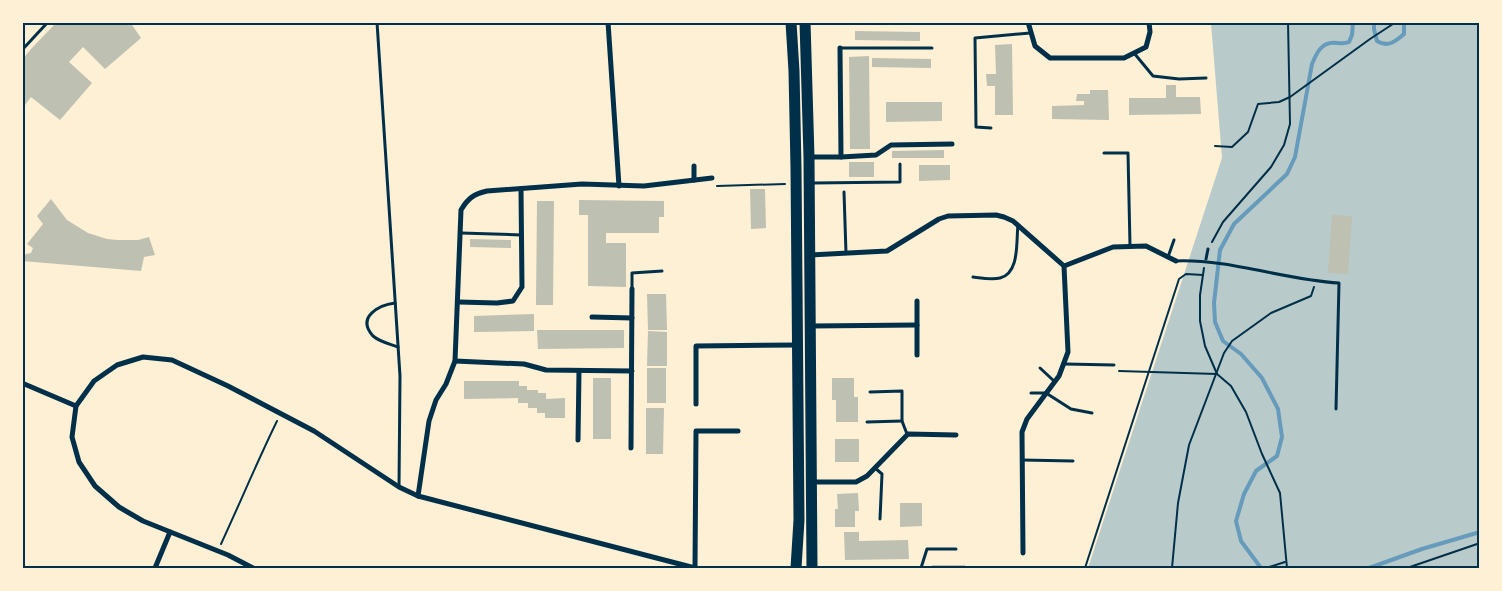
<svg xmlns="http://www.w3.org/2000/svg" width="1502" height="591" font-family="Poppins,sans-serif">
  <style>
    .green { fill: #b9caca }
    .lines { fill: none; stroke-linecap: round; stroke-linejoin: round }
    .stream { stroke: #669bbc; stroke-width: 4 }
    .building { fill: #bec0b2 }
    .path { stroke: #003049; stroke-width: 2 }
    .service { stroke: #003049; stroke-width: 3 }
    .minor { stroke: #003049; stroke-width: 5 }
    .trunk { stroke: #003049; stroke-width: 11 }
    .neatline { fill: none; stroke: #003049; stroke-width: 2 }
  </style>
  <rect width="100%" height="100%" fill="#fdf0d5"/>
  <polygon class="green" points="1211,23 1479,23 1479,568 1088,568 1222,158"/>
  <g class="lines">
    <g class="stream">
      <path d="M1374,22V29L1377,41C1388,48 1396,41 1404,34V22"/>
      <path d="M1261,568L1241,541L1236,521L1244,494L1256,471L1277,456L1282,437L1278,409L1262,378L1241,354L1223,341L1215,322L1214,303L1220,250L1234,224L1287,174L1295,157L1312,64C1317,52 1322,41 1337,43C1342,43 1344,44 1349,42L1352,35L1353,22"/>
      <polyline points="1369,568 1422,549 1480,532"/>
    </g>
  </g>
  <g class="building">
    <polygon points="57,22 130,22 141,38 105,69 83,47 69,62 92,83 60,120 31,97 22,109 22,60 31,49"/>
    <polygon points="855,31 920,32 920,41 855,40"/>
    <polygon points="1012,44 1013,115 995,115 995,86 987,86 986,74 996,74 995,45"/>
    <polygon points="869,56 870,149 850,149 849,57"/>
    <polygon points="872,58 931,59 931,68 872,67"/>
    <polygon points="1166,85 1176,85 1176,97 1200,97 1201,114 1129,115 1129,98 1166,98"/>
    <polygon points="1090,90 1108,90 1109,120 1052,119 1052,106 1084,105 1084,101 1076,101 1077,94 1090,94"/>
    <polygon points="886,102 942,102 942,121 886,122"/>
    <polygon points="944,150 944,158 892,158 892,151"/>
    <rect x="849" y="162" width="25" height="15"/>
    <polygon points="919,165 950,165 950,180 919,181"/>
    <polygon points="750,189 765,189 766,228 751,229"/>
    <polygon points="51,199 67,220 88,233 107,239 117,240 138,240 149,237 155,255 144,257 141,271 22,261 22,255 31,253 33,248 27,244 43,224 37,216"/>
    <polygon points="579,200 664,201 664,217 659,217 659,233 606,233 606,243 626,243 626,287 588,286 588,215 579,215"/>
    <polygon points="537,201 554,201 553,305 536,305"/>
    <polygon points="1332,215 1352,216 1348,274 1328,273"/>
    <polygon points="470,239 511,240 511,248 470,247"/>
    <polygon points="647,294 666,294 667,330 648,330"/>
    <polygon points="534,314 534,331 474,332 474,316"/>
    <polygon points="537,330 624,330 624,348 538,349"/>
    <polygon points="648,331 667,332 667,366 647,366"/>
    <rect x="647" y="368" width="19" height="35"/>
    <rect x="593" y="378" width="18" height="61"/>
    <polygon points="832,378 854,378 854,397 858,397 858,422 836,422 836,400 832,400"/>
    <polygon points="464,381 519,381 519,386 527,386 527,390 538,390 538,393 546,393 546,399 565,398 565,418 545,418 545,413 537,413 537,408 528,408 528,403 518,403 518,398 464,399"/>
    <polygon points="646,408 664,408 663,454 646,454"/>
    <rect x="835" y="439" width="24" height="23"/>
    <polygon points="858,493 859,511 855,511 855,527 835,527 835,509 838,509 837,494"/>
    <polygon points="900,503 922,503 922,526 900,527"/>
    <polygon points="844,532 859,532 859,541 908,540 909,559 845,560"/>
    <rect x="932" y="565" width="33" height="3"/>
  </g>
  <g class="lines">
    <g class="path">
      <polyline points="1215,146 1232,147 1248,132 1258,104 1279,102 1290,97 1370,39 1396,22"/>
      <polyline points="717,186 785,184"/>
      <polyline points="1212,242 1223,222 1271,167 1284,145 1290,124 1288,22"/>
      <polyline points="1204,268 1200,295 1200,321 1205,346 1217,374 1231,386 1246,412 1262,454 1280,493 1287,568"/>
      <polyline points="1119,371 1217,374"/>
      <path d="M221,544C240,503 257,462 277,421"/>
      <polyline points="1085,568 1179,279 1186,274 1203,275"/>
      <polyline points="1172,568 1178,503 1189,445 1224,353 1232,341 1271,313 1311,296 1314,287"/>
      <polyline points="1266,568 1285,562"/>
      <polyline points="1407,568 1480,543"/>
    </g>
    <g class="service">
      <polyline points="377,22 400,376 399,487"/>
      <polyline points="840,48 932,48"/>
      <polyline points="22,50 48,22"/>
      <polyline points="1134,53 1153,76 1179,79 1206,78"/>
      <polyline points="991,128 976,127 975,38 1030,33"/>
      <polyline points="1104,153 1128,153 1130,246"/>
      <polyline points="813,183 900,182 900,164"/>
      <polyline points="844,192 846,253"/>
      <polyline points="461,233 522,235"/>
      <polyline points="1168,257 1174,240"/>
      <polyline points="1206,259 1208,249"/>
      <path d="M1176,261C1231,259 1284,280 1339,283L1336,409"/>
      <path d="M973,277C981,278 992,280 1000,278C1020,273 1016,241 1018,225"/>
      <polyline points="632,289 632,273 662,271"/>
      <path d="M395,303C379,305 356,317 373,336C380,342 390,344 398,347"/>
      <polyline points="1065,364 1114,365"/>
      <polyline points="1040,368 1054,381"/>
      <polyline points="870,392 902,391 902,421 907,434"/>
      <polyline points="1031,393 1046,393 1071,409 1092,413"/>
      <polyline points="867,422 902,421"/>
      <polyline points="1022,460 1073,461"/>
      <polyline points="875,468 882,474 880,519"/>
      <polyline points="921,568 927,549 956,549"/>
    </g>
    <g class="minor">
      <polyline points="608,22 619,186"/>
      <polyline points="1028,22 1035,46 1050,58 1124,58 1146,47 1150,32 1149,22"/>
      <polyline points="840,48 841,157"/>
      <polyline points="809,157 841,157 876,155 891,145 952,144"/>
      <polyline points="694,166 694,180"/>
      <polyline points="810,255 887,251 939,219 948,216 996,215 1004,217 1013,221 1064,266 1068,352 1059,376 1027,419 1022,432 1023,553"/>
      <polyline points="1064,266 1113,247 1146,246 1176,261"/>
      <polyline points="459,302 497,303 513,301 522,287 521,189"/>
      <polyline points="592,317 632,318"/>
      <polyline points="811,326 917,325"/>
      <polyline points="917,355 917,301"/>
      <polyline points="455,361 524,364 546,370 632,371"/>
      <polyline points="22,383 76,406"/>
      <polyline points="696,404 696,346 798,345"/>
      <polyline points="578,440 579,371"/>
      <polyline points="631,448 632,289"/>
      <polyline points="812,482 856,482 867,476 908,434 956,435"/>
      <path d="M418,496L429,421L436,400L446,384L455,361L461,210C468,198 474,194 487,191L582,184L644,186L712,178"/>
      <polyline points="155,568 170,532"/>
      <polyline points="253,568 228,555 143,521 119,507 95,486 79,462 72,437 76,406 94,381 117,365 143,357 172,360 228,386 314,431 399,487 418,496 695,568"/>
      <polyline points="695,568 696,431 738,431"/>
    </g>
    <g class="trunk">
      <polyline points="791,22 794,71 796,168 799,520 796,568"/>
      <polyline points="805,22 809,157 812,568"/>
    </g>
  </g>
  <rect width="1502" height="591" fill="none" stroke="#fdf0d5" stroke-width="48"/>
  <rect x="24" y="24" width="1454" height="543" class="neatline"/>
</svg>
